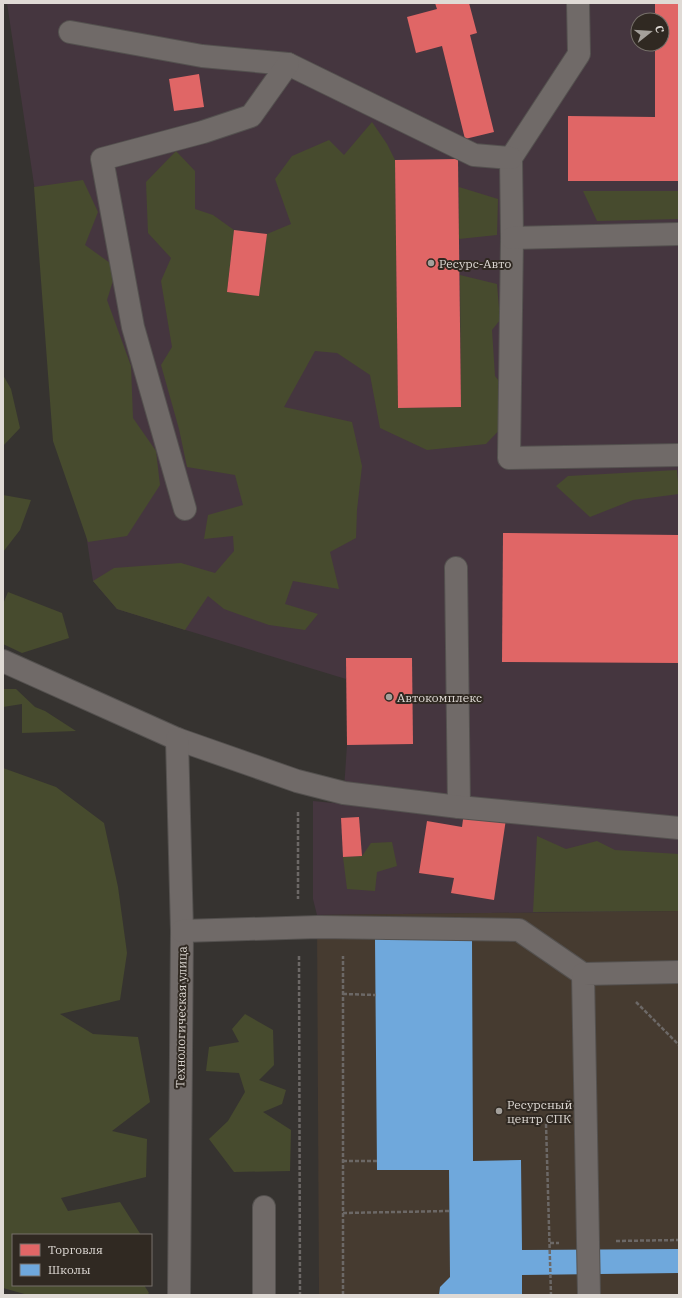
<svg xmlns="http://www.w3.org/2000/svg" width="682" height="1298" font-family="'IBM Plex Serif',serif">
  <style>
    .commercial { fill: #45363f; fill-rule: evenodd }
    .built { fill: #463b30 }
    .green { fill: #474b2e }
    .shops { fill: #e06666 }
    .schools { fill: #6fa8dc }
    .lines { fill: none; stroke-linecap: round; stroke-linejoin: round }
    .minor-casing { stroke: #54514f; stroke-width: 24 }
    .path { stroke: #6c6866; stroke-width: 2.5; stroke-dasharray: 4 2; stroke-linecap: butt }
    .minor { stroke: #706a68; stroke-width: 22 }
    .poi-dot { fill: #a4a09b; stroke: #302922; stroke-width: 1.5 }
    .labels { text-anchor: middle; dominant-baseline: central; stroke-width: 4; stroke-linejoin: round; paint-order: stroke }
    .poi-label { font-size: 12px; fill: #dfdad5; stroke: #302922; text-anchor: start }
    .street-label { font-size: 12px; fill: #dfdad5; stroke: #302922 }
  </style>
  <rect width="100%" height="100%" fill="#363330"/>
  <path class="commercial" d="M7,3H679V911L317,915L313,899V801L343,804L347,745L346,679L117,609L93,581ZM638,20H662V44H638Z"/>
  <polygon class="built" points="679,911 679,1295 319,1295 317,915"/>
  <g class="green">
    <polygon points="372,122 387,144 395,160 398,408 461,407 460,275 497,284 500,320 492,330 495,376 508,392 505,424 486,444 427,450 380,428 370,375 337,353 315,351 284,407 352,422 362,466 357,510 356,538 330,552 339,589 293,581 285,604 318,614 305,630 269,625 224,609 208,596 185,630 117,609 93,581 114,568 181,563 215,573 234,551 233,536 204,539 208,515 243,505 235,475 187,467 179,429 161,365 172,347 161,281 171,258 148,233 146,182 176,151 195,171 195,209 213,215 234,230 227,292 259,296 267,234 291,224 275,179 292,156 329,140 344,155"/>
    <polygon points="83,180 98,212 85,245 117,268 107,300 131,366 133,418 156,451 160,485 127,536 88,542 53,441 34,187"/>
    <polygon points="459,187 498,199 497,235 459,239"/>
    <polygon points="583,191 679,191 679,219 597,221"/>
    <polygon points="3,375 11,389 20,428 3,446"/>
    <polygon points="677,470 679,494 633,500 590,517 556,486 568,476"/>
    <polygon points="3,495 31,500 20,530 3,552"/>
    <polygon points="8,592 62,613 69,638 22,653 3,644 3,604"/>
    <polygon points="3,689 16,689 35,707 45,711 76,731 22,733 22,704 3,707"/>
    <polygon points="3,768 56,787 104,823 118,887 127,953 120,1000 60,1014 93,1034 138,1037 150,1102 112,1131 147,1139 146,1177 61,1198 68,1211 120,1202 141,1235 13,1235 13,1285 144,1285 149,1293 147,1295 28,1295 3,1288"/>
    <polygon points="537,836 566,849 597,841 615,850 679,854 679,911 533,912"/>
    <polygon points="392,842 397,866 377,872 375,891 347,889 343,857 362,856 371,843"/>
    <polygon points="245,1014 273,1030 274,1065 259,1080 286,1090 282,1104 263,1112 291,1130 290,1171 234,1172 209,1139 228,1121 245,1092 239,1073 206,1071 209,1047 239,1042 232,1029"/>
  </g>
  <g class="shops">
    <polygon points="435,3 469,3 477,33 470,35 494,132 465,139 442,46 416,53 407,17 437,9"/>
    <polygon points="655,3 679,3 679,181 568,181 568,116 655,117 655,44 662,44 662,20 655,20"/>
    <polygon points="199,74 204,107 174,111 169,79"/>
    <polygon points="458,159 461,407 398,408 395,160"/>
    <polygon points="234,230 267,234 259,296 227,292"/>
    <polygon points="503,533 679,535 679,663 502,662"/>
    <polygon points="346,658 412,658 413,744 347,745"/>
    <polygon points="464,812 506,819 494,900 451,893 454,878 419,873 427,821 462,827"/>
    <polygon points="359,817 362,856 343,857 341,818"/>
  </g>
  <polygon class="schools" points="375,939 472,939 473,1161 521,1160 522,1250 679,1249 679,1273 522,1275 522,1295 439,1295 440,1287 450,1277 449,1170 377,1170"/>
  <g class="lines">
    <g class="minor-casing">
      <g id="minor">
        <polyline points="578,3 579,54 511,158 512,238 509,458 679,455"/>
        <polyline points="70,32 202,56 288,64 474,155 511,158"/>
        <polyline points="512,238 679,234"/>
        <polyline points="185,509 133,327 102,159 203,132 251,116 288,64"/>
        <polyline points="456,568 459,807"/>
        <polyline points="3,661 177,739 297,781 344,793 459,807 679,828"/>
        <polyline points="177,739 182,931 179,1295"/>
        <polyline points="182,931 318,927 519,930 583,974"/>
        <polyline points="264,1207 264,1295"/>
        <polyline points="589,1295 583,974 679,972"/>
      </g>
    </g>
    <g class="path">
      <polyline points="298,812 298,899"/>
      <polyline points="299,956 300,1295"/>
      <polyline points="343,994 376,995"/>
      <polyline points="636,1002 679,1045"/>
      <polyline points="546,1124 551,1295"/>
      <polyline points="343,1161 377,1161"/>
      <polyline points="343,1213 449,1211"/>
      <polyline points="616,1241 679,1240"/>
      <polyline points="550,1243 559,1243"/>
      <polyline points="343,1295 343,956"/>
    </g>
    <use href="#minor" class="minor"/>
  </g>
  <g class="poi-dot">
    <circle cx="431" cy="263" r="4"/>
    <circle cx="389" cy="697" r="4"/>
    <circle cx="499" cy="1111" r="4"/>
  </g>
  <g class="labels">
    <g class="poi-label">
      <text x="439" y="263">Ресурс-Авто</text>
      <text x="397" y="697">Автокомплекс</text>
      <text x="507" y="1104">Ресурсный<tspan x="507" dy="14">центр СПК</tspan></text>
    </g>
    <g class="street-label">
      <text transform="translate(181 1017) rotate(-89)">Технологическая улица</text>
    </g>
  </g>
  <rect width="682" height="1298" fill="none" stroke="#dfdad5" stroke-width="8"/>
  <rect x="12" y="1234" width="140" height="52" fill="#302922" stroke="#76706a"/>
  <rect x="20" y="1244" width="20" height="12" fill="#e06666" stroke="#76706a"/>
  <text x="48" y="1254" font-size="12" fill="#dfdad5">Торговля</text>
  <rect x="20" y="1264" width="20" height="12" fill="#6fa8dc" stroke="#76706a"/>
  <text x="48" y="1274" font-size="12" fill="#dfdad5">Школы</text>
  <g transform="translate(650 32) rotate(73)"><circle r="19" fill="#302922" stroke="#76706a"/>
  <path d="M0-3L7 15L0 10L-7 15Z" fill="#a4a09b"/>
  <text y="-6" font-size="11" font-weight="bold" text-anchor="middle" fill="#dfdad5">С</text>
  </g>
</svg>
